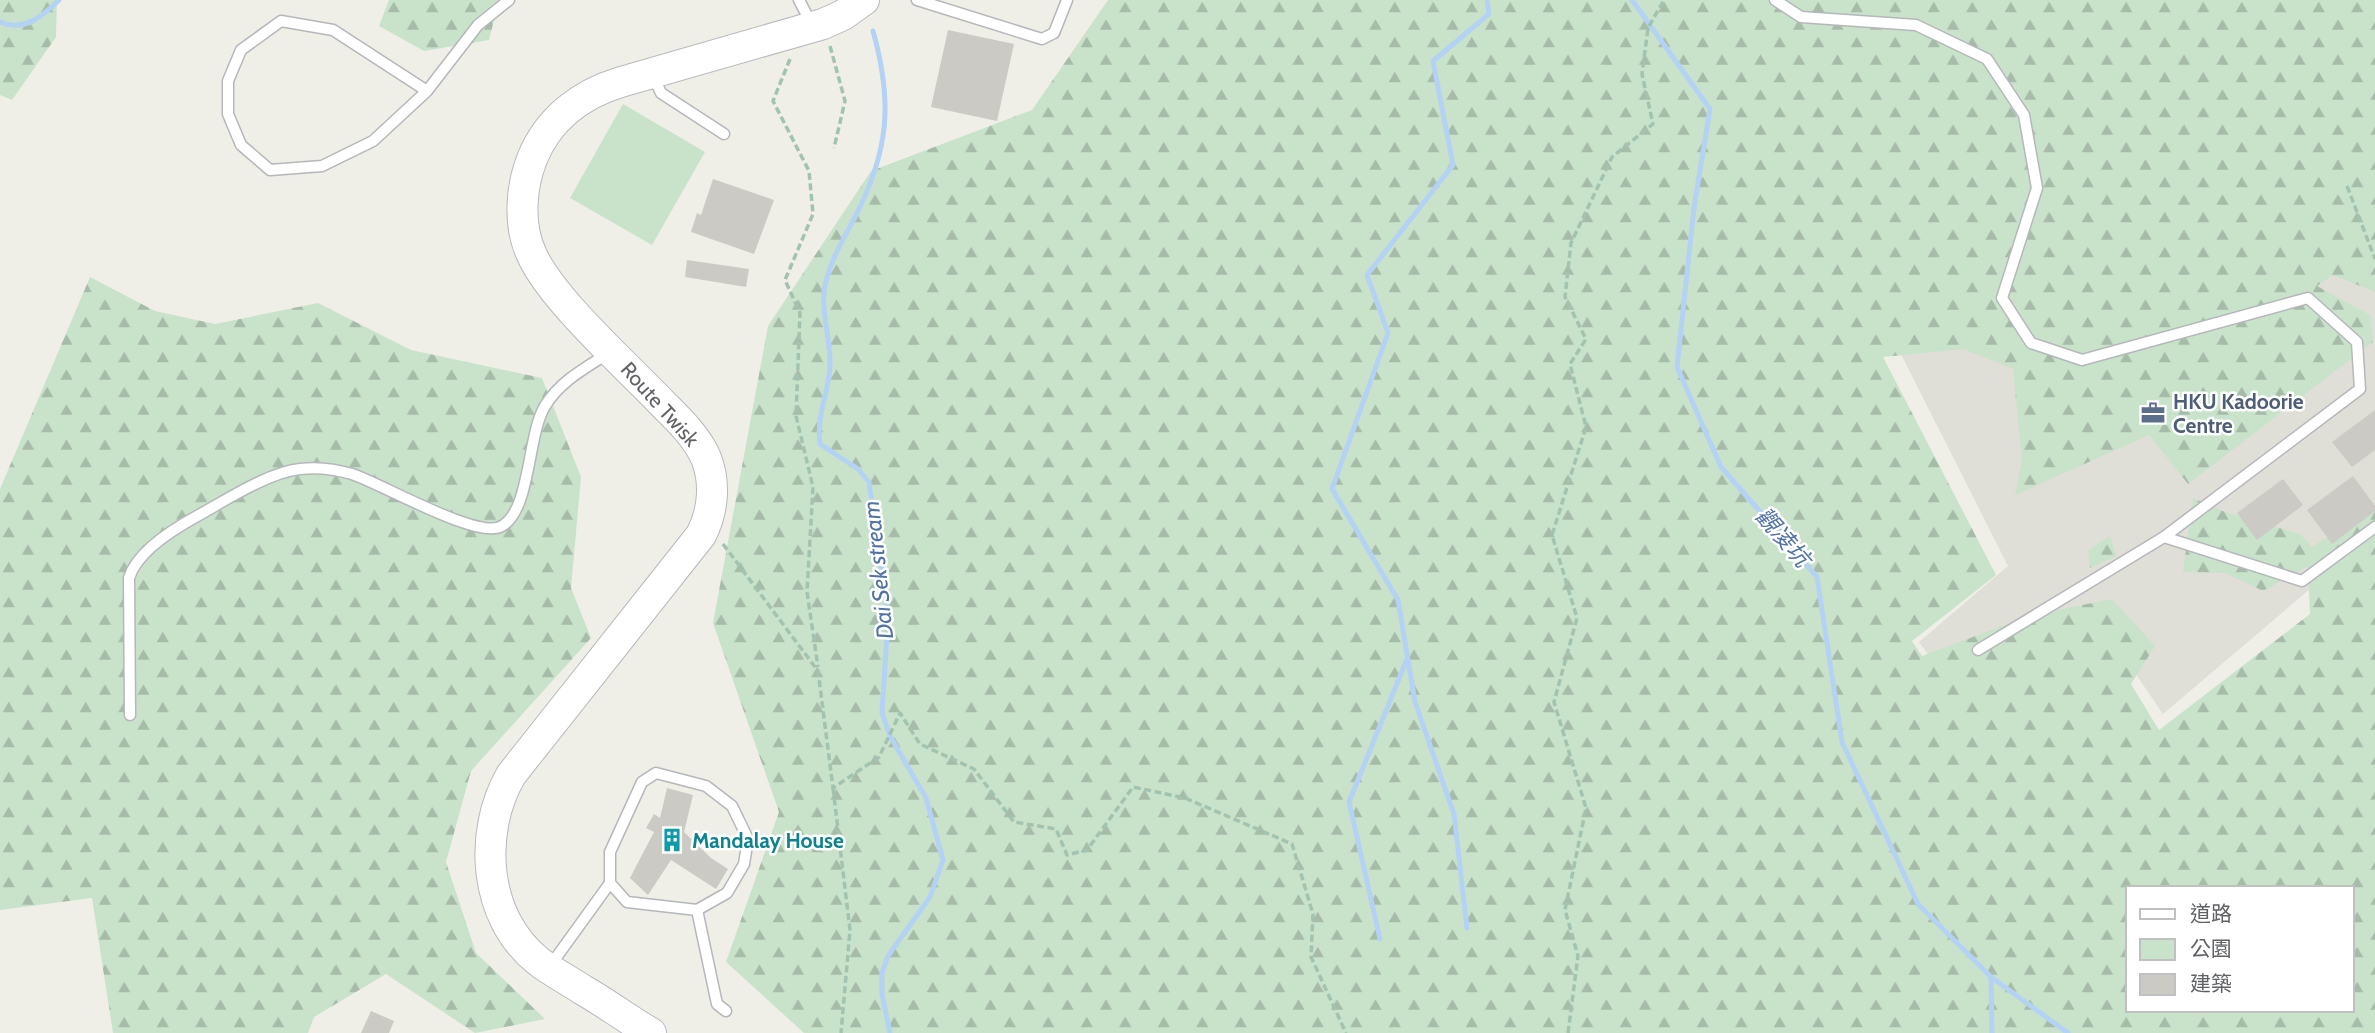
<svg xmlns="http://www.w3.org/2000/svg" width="2375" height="1033" font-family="Cabin,'Noto Sans TC',sans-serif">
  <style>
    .education { fill: #dfded7 }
    .forest { fill: url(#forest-firs); fill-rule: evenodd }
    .park { fill: #c9e3cb }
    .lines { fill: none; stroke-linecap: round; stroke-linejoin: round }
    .stream { stroke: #b4d2f4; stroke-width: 5 }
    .building { fill: #cbcac4 }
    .lane-casing { stroke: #b5b7bb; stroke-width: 13 }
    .secondary-casing { stroke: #b7b9bd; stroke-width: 32 }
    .path { stroke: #a2c3af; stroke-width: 3.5; stroke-dasharray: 7 3.5; stroke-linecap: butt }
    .lane { stroke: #fff; stroke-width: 10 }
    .secondary { stroke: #fff; stroke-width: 30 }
    .labels { text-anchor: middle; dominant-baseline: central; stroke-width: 5; stroke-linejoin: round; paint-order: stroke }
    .service-label { font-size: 21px; font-weight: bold; fill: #4e5e75; stroke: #fff; text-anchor: start }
    .street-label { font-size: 21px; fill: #606266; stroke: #fff }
    .culture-label { font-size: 21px; font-weight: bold; fill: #0d838f; stroke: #fff; text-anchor: start }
    .water-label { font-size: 23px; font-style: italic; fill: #5172a5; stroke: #fff }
  </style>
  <defs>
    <pattern id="forest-firs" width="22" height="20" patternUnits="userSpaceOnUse" patternTransform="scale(1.75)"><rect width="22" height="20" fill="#c9e3cb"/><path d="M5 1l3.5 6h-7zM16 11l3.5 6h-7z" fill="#a7bba9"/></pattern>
  </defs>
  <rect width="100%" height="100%" fill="#efefe8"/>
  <polygon class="education" points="2375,150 2375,540 2317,583 2163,714 2098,619 1957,693 1919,642 2008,566 1864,281"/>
  <g class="forest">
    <polygon points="0,0 57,0 56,37 12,100 0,95"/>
    <polygon points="389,0 499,0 489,40 424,51 379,26"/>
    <path d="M1108,0H2375V292L2333,275L2317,286L2370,315L2373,342L2188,484L2149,435L2015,495L2022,460L2013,369L1964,349L1883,357L1996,575L1912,641L1922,656L2032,615L2112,599L2155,646L2131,684L2159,730L2310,614L2308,566L2263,591L2225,573L2183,572L2193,498L2225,512L2300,534L2312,547L2375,505V1033H804L726,962L779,812L713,623L768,326L871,171L1032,110ZM2128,888H2352V1010H2128Z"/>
    <polygon points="90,277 155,311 215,324 318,303 411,350 542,378 581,477 571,588 591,638 471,771 446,862 476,953 545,1019 475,1033 386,974 314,1017 308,1033 113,1033 92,898 0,910 0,489"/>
    <polygon points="2110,536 2116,556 2090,568 2088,550"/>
  </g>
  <polygon class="park" points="623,104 705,152 652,245 570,198"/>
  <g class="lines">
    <g class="stream">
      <polyline points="1632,0 1710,109 1694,208 1677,367 1721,467 1817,577 1842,742 1918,904 1991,977 2068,1033"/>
      <path d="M0,22C24,32 42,17 59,0"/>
      <path d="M873,31C893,102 889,151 855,217C843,240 831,259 825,285C820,310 831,340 830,365C829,393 816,415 820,444L858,469L869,482L888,619L882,713L890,736L926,798L943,860L930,897L888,956L882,973V994L890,1033"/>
      <polyline points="1467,928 1454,814 1415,702 1398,600 1332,489 1388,333 1367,275 1453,165 1433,61 1489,14 1487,0"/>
      <polyline points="1380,939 1349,802 1407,659"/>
      <polyline points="1991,977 1992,1033"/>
    </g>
  </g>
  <g class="building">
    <polygon points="948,30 1014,44 997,121 931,107"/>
    <polygon points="713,179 774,200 754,254 691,232 697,213 701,215"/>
    <polygon points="687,260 749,269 746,287 685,277"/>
    <polygon points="2375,410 2375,450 2352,467 2332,442"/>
    <polygon points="2353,476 2375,506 2375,511 2332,544 2307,510"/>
    <polygon points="2283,479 2303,505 2257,540 2237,513"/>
    <polygon points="667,788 693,795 684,832 711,858 728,869 716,889 671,860 648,895 630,878 654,832 646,828 654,814 660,818"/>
    <polygon points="371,1011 394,1021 389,1033 361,1033"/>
  </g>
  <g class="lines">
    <g class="lane-casing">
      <g id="lane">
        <polyline points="799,0 812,25"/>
        <polyline points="917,0 1042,39 1054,33 1067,0"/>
        <polyline points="1775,0 1801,17 1916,25 1987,59 2024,115 2037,188 2002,298 2031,343 2082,360 2308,298 2357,342 2360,389 2164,537 1978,650"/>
        <polyline points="653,76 661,93 724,134"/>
        <polyline points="427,91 333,30 281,21 241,50 228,81 228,114 241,145 270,170 322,166 373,141 427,91 478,25 509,0"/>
        <polyline points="2164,537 2302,581 2375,527"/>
        <path d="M130,715L129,578C137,551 175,528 199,515C226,500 269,472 300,469C317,467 335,469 352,474C382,484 475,538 500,527C531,513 527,435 545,406C560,381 587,367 610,352"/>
        <polyline points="697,910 717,1004 726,1011"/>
        <polyline points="550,966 610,883 610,852 642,782 656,773 706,786 732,806 748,839 744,864 727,893 697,910 627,902 610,883"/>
      </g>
    </g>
    <g class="secondary-casing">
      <path id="secondary" d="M651,1033C627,1019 606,1003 583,990C568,980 552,972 538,961C483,917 478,832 511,775L701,535C713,512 716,483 706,458C697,437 679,420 663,404C627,366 550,298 531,253C518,224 521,187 532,159C548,119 581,94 621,82L823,24L843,15L864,0"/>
    </g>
    <g class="path">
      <polyline points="830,46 845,101 834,148"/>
      <polyline points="790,59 773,101 809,171 813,214 785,280 800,313 796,416 813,487 807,592 818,667"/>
      <polyline points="2347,186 2375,259"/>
      <polyline points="723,544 818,671 833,788 879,757 900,713 920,744 974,769 1014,822 1056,829 1067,855 1087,850 1133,787 1185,798 1292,844 1313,914 1311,957 1346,1033"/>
      <polyline points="833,788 850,930 841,1033"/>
      <polyline points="1568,1033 1578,956 1565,910 1586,808 1554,702 1577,618 1552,535 1586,427 1570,364 1586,339 1565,297 1571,243 1612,157 1653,124 1642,74 1648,28 1664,0"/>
    </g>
    <use href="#lane" class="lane"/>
    <use href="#secondary" class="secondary"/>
  </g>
  <defs>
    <g id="office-bare" transform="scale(1.89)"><path d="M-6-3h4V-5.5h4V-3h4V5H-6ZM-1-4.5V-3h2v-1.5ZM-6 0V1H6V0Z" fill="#5c6f8a" stroke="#fff" stroke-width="2.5" paint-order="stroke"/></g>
    <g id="building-bare" transform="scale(1.89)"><path d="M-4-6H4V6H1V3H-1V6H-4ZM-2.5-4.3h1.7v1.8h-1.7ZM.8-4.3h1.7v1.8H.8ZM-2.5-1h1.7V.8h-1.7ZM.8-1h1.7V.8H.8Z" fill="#0f9aa8" stroke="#fff" stroke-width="2.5" paint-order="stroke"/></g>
  </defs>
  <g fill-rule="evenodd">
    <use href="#office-bare" x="2153" y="413"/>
    <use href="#building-bare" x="672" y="840"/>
  </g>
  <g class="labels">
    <g class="service-label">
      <text x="2173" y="401">HKU Kadoorie<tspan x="2173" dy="24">Centre</tspan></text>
    </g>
    <g class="street-label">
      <text transform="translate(660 404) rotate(48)">Route Twisk</text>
    </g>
    <g class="culture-label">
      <text x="692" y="840">Mandalay House</text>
    </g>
    <g class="water-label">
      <text transform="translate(1783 537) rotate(49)">觀凌坑</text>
      <text transform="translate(878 570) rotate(-96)">Dai Sek stream</text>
    </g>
  </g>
  <rect x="2126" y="886" width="228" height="126" fill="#ffffff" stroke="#bfc0c2" stroke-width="2"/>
  <rect x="2140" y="909" width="35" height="10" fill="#ffffff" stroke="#bfc0c2" stroke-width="2"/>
  <text x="2190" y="921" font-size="21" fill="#606266">道路</text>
  <rect x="2140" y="939" width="35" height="21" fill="#c9e3cb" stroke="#bfc0c2" stroke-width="2"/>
  <text x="2190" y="956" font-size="21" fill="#606266">公園</text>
  <rect x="2140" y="974" width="35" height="21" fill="#cbcac4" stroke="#bfc0c2" stroke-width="2"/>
  <text x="2190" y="991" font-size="21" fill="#606266">建築</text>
</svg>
